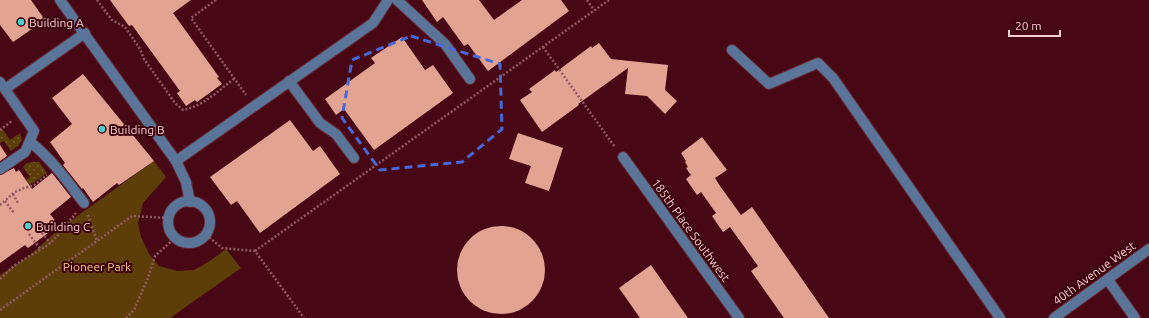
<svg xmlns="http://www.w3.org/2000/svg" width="1149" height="318" font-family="Ubuntu,sans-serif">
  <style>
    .grass { fill: url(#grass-dots) }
    .green { fill: #5d3e09 }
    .building { fill: #e3a392 }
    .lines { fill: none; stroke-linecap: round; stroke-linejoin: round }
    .minor-casing { stroke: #642733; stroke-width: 12 }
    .path { stroke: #915962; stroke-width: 2.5; stroke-dasharray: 2 2; stroke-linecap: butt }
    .minor { stroke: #5a7597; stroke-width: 10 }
    .marked { fill: none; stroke: #4967d6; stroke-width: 3; stroke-dasharray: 8 5; stroke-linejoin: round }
    .poi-dot { fill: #52cdcd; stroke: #3c000c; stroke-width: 1.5 }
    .labels { text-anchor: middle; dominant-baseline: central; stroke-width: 4; stroke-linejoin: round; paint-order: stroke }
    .poi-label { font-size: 12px; fill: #f7cdcf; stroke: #3c000c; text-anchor: start }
    .street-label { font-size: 12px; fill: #f7cdcf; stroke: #3c000c }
    .park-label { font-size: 12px; fill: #ffca7f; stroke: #3c000c }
  </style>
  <defs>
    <pattern id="grass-dots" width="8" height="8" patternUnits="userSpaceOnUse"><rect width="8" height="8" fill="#5d3e09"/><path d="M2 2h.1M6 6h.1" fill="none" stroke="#75592c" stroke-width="1.8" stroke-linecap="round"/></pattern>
  </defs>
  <rect width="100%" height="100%" fill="#480715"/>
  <g class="grass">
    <polygon points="0,130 3,130 10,140 20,133 22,140 18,146 11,151 4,141 0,143"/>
    <polygon points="33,162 39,162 47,173 33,183 21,186 0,197 30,177 23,167 27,163"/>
  </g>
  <polygon class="green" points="154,161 166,177 143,203 138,223 141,237 149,254 159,266 177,271 194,270 210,261 226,249 241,268 170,318 0,318 0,275 28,257 58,230"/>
  <g class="building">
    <polygon points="0,0 31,0 45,20 13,42 0,25"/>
    <polygon points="110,0 191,0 173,13 219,77 217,78 222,84 197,102 195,100 186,106 177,93 180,91 132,25 129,26"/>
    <polygon points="422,0 479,0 494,20 522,0 561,0 569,11 488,71 468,44 464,46 443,17 437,22"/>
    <polygon points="402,37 425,70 433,65 453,93 374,150 344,109 336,115 325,99 375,63 371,58"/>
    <polygon points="599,43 611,59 668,65 665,90 677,101 665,114 647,96 625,94 628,68 578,104 579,105 542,132 520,100 532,92 529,89 555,70 556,72 591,46 592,48"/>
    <polygon points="83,74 154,161 119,185 117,183 93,202 83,188 82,189 63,165 65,163 50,142 72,124 52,98"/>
    <polygon points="290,120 313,151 320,146 340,174 260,233 237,201 231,205 210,177"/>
    <polygon points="518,133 563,148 549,191 525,183 531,166 509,159"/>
    <polygon points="702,137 727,170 715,178 720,186 741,215 752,207 829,318 784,318 751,271 758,266 730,227 723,232 712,216 716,213 701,192 697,195 686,179 691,175 686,168 688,167 685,162 686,161 681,153"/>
    <polygon points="0,145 7,156 0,161"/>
    <polygon points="14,168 16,172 19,170 32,189 52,173 71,197 50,214 57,223 54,225 56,227 28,248 25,245 0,263 0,175"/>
    <circle cx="501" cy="270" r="44"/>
    <polygon points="651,265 688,318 640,318 619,288"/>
  </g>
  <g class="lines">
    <g class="minor-casing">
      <g id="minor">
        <polyline points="60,0 176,161 186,182 190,202"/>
        <polyline points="397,0 445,44 470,79"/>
        <polyline points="732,50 769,84 818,63 833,78 1000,318"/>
        <polyline points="289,81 320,123 336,134 354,158"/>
        <polyline points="0,82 34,131 25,152 0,169"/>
        <polyline points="5,89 85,33"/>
        <path d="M30,142C52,159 67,181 84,203"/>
        <polyline points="623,157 739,318"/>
        <polyline points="176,161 373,23 388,0"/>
        <circle cx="189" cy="222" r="21"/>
        <polyline points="1108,280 1135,318"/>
        <polyline points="1054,318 1149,249"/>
      </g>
    </g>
    <g class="path">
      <path d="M97,0L112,20L125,27L140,49L144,59L175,103L183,110C203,106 218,91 234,79"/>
      <polyline points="216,0 191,18 246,95"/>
      <polyline points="587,0 594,10"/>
      <polyline points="543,47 615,147"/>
      <polyline points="0,130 12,121"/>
      <polyline points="13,194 18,203"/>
      <polyline points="5,201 14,213"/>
      <polyline points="0,205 15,192 24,188 33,186 47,175"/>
      <polyline points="88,215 97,241"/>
      <polyline points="42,233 50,243"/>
      <polyline points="29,234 41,250"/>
      <polyline points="206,235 222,248 255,251 304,318"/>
      <polyline points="255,251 609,0"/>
      <polyline points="0,279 15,265 48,245 58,235 76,213"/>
      <polyline points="0,310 132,216 169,218"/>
      <polyline points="126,318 134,310 148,278 155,256 175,238"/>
    </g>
    <use href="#minor" class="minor"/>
  </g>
  <path class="marked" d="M411,36L500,64L502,129L462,162L380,170L342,118L352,60Z"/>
  <g class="poi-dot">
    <circle cx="21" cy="22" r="4"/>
    <circle cx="102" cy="129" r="4"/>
    <circle cx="28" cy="226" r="4"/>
  </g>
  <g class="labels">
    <g class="poi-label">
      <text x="29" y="22">Building A</text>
      <text x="110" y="129">Building B</text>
      <text x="36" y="226">Building C</text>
    </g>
    <g class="street-label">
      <text transform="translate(691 230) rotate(54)">185th Place Southwest</text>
      <text transform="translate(1094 273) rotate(-36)">40th Avenue West</text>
    </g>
    <g class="park-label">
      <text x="97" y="266">Pioneer Park</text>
    </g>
  </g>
  <path d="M1009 30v6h51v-6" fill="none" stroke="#f7cdcf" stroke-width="2"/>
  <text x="1015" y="30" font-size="12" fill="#f7cdcf" stroke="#3c000c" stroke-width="3" paint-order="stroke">20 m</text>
</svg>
